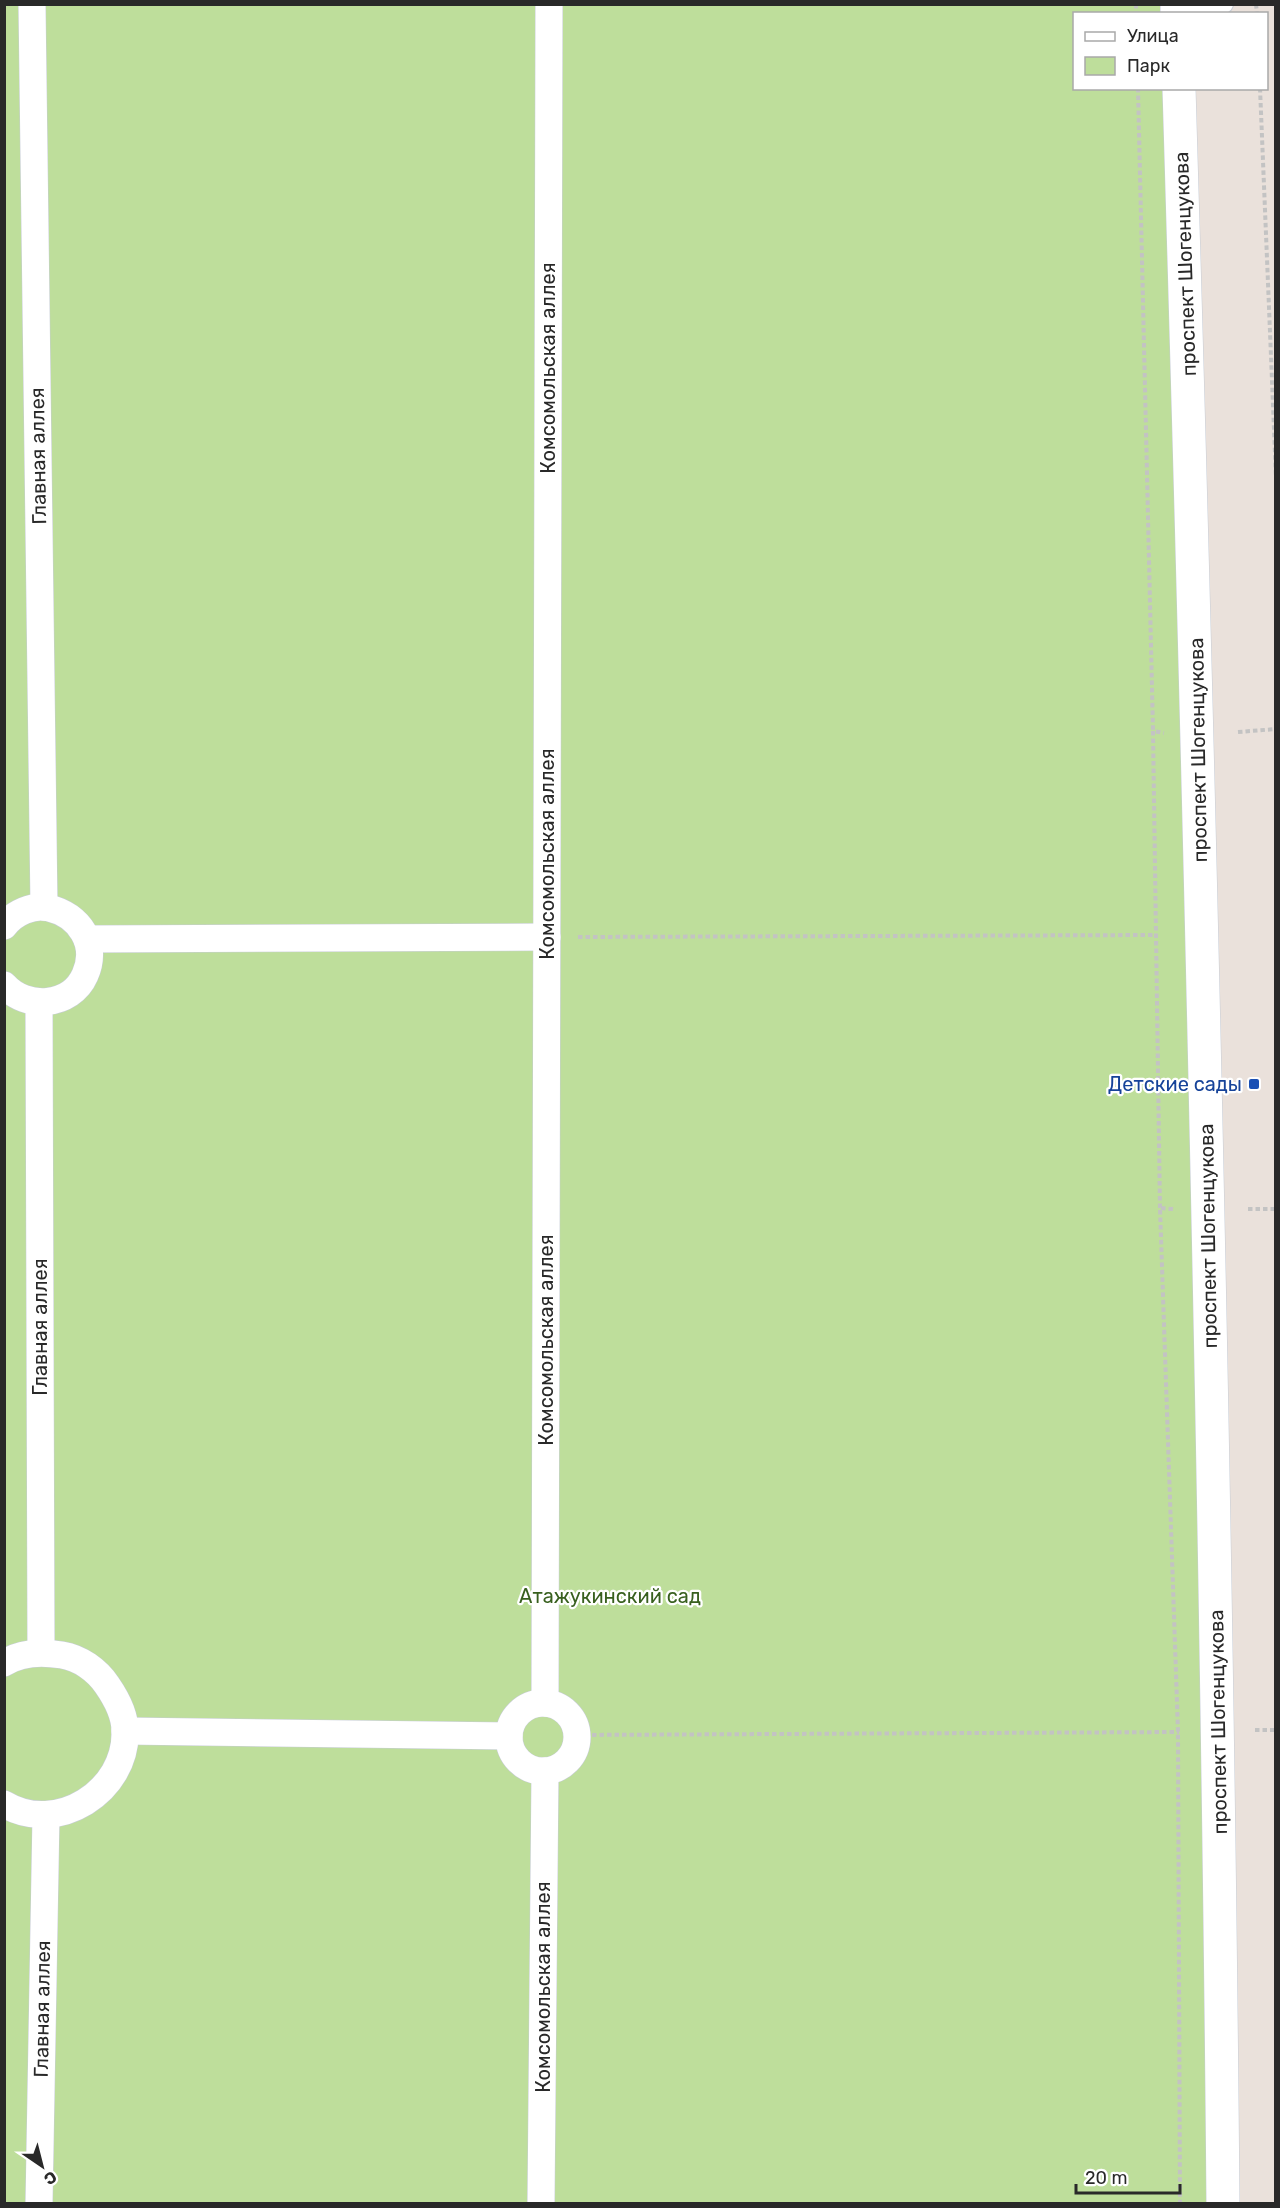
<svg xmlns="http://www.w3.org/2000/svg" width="1280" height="2208" font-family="Rubik,sans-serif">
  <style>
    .green { fill: #bede9b }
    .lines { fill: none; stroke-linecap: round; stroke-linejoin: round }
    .service-casing { stroke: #c7cdd6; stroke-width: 20 }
    .pedestrian-casing { stroke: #c7cdd6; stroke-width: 28 }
    .tertiary-casing { stroke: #c7cdd6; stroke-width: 34 }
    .path { stroke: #c3c3c3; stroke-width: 4; stroke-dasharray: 4.5 3; stroke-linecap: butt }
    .service { stroke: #fff; stroke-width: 18 }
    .pedestrian { stroke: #fff; stroke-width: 27 }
    .tertiary { stroke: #fff; stroke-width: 33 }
    .transit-dot { fill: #1a4fb4; stroke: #fff; stroke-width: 2 }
    .labels { text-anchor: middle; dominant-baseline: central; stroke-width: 4.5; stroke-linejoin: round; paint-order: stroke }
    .street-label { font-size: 20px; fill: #292929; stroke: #fff }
    .transit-label { font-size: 20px; fill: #164399; stroke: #fff; text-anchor: end }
    .park-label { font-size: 20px; fill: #38601e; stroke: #fff }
  </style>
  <rect width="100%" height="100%" fill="#eae1db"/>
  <polygon class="green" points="5,5 1177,5 1177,13 1074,14 1074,88 1179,89 1223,2203 5,2204"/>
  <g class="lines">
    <g class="service-casing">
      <polyline id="service" points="1177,8 1224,4"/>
    </g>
    <g class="pedestrian-casing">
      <g id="pedestrian">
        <polyline points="32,4 44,907"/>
        <path d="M4,926C14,913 33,904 49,908C79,915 99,944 85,975C71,1007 26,1010 4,985"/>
        <polyline points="87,939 547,937"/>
        <polyline points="39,1002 41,1652"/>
        <path d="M4,1663C21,1652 44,1652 62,1655C80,1658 97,1670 107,1685C116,1698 125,1714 125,1731C127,1791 57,1836 4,1804"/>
        <polyline points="545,1703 549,4"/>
        <circle cx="543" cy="1737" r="34"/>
        <polyline points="125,1731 509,1736"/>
        <polyline points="39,2204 46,1815"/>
        <polyline points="541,2204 545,1771"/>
      </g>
    </g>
    <g class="tertiary-casing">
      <g id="tertiary">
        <polyline points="1177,4 1177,14"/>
        <path d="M1179,88C1200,793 1217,1498 1223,2204"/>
      </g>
    </g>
    <g class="path">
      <polyline points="1136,4 1136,14"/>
      <polyline points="1256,4 1257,14"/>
      <polyline points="1138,88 1153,731"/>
      <polyline points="1260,88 1276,478"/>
      <polyline points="1238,732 1276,729"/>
      <polyline points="578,937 1156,935"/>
      <polyline points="1160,1208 1153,731 1164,733"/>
      <polyline points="1173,1209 1160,1208 1178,1732 1180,2204"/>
      <polyline points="1248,1209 1276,1209"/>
      <polyline points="1255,1730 1276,1730"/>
      <polyline points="577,1735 1179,1732"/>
    </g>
    <use href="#service" class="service"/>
    <use href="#pedestrian" class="pedestrian"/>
    <use href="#tertiary" class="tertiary"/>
  </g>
  <rect class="transit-dot" x="1248" y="1078" width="12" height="12" rx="3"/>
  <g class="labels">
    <g class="street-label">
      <text transform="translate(1185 264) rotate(-92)">проспект Шогенцукова</text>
      <text transform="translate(548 368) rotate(-90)">Комсомольская аллея</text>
      <text transform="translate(38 456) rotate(-91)">Главная аллея</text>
      <text transform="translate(1198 750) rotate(-91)">проспект Шогенцукова</text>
      <text transform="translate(547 854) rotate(-90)">Комсомольская аллея</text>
      <text transform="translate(1208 1236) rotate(-91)">проспект Шогенцукова</text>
      <text transform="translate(40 1327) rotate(-90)">Главная аллея</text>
      <text transform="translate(546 1340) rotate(-90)">Комсомольская аллея</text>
      <text transform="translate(1218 1722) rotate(-91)">проспект Шогенцукова</text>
      <text transform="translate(543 1987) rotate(-90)">Комсомольская аллея</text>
      <text transform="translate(42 2009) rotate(-89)">Главная аллея</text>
    </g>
    <g class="transit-label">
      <text x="1242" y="1084">Детские сады</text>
    </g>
    <g class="park-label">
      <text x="610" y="1596">Атажукинский сад</text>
    </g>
  </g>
  <rect width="1280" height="2208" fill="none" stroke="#292929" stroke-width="12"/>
  <rect x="1073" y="12" width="195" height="78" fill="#ffffff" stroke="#a9a9a9" stroke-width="1.5"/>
  <rect x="1085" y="32" width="30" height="9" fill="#ffffff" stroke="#a9a9a9" stroke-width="1.5"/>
  <text x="1127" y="42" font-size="18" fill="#292929">Улица</text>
  <rect x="1085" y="57" width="30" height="18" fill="#bede9b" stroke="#a9a9a9" stroke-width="1.5"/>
  <text x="1127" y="72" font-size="18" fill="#292929">Парк</text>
  <g transform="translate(42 2166) rotate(145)" stroke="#ffffff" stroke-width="4.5" paint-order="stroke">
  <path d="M0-4.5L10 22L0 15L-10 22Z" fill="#292929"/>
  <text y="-9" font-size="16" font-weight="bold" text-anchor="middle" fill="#292929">С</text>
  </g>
  <path d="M1076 2184v9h104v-9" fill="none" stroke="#292929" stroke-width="3"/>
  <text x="1085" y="2184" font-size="18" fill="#292929" stroke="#ffffff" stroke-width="4.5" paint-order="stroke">20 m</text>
</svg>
